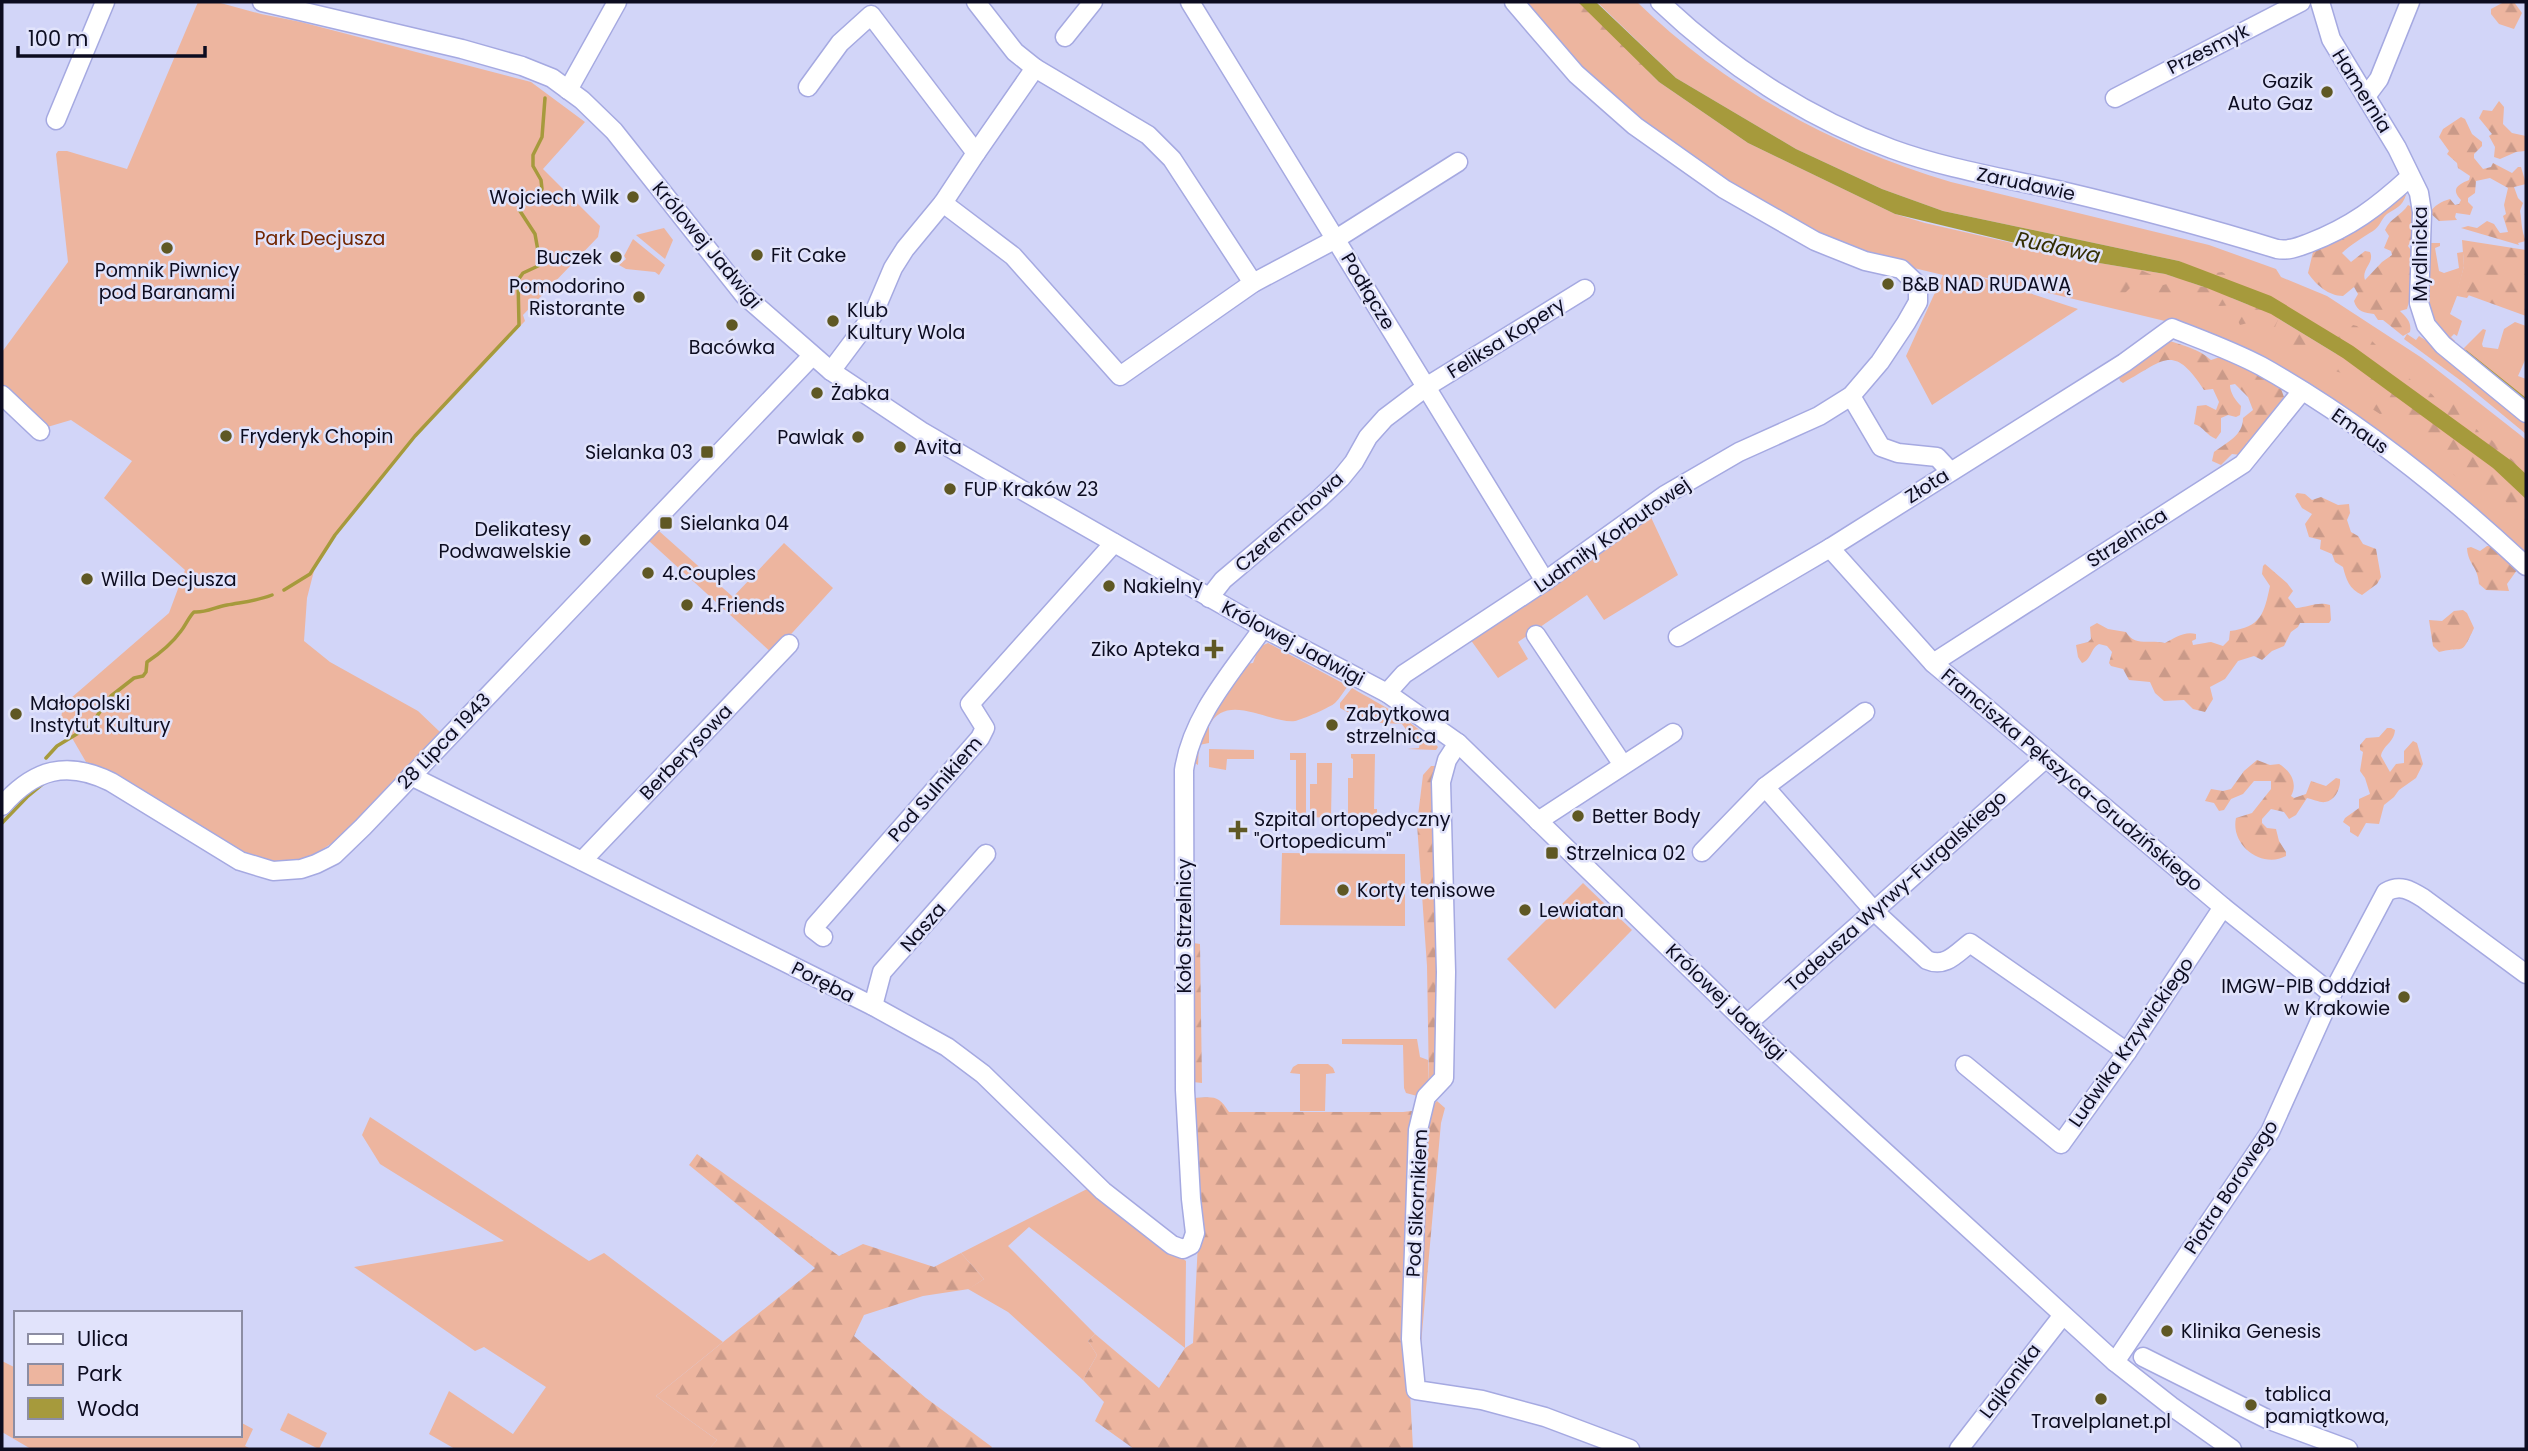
<svg xmlns="http://www.w3.org/2000/svg" width="2528" height="1451" font-family="Poppins,sans-serif">
  <style>
    .green { fill: #edb59f }
    .forest { fill: url(#forest-firs) }
    .water { fill: #a69a3c }
    .lines { fill: none; stroke-linecap: round; stroke-linejoin: round }
    .stream { stroke: #a69a3c; stroke-width: 3.5 }
    .minor-casing { stroke: #a5a9e1; stroke-width: 21 }
    .minor { stroke: #fff; stroke-width: 18 }
    .poi-dot { fill: #5f5824; stroke: #e1e3fb; stroke-width: 2.5 }
    .labels { text-anchor: middle; dominant-baseline: central; stroke-width: 5; stroke-linejoin: round; paint-order: stroke }
    .street-label { font-size: 19px; fill: #0c0c20; stroke: #e1e3fb }
    .poi-label { font-size: 19px; fill: #0c0c20; stroke: #e1e3fb; text-anchor: start }
    .park-label { font-size: 19px; fill: #722600; stroke: #e1e3fb }
    .water-label { font-size: 21px; font-style: italic; fill: #322d04; stroke: #e1e3fb }
  </style>
  <defs>
    <pattern id="forest-firs" width="22" height="20" patternUnits="userSpaceOnUse" patternTransform="scale(1.75)"><rect width="22" height="20" fill="#edb59f"/><path d="M5 1l3.5 6h-7zM16 11l3.5 6h-7z" fill="#ca9a89"/></pattern>
  </defs>
  <rect width="100%" height="100%" fill="#d2d5f8"/>
  <g class="green">
    <polygon points="198,2 217,2 261,14 301,22 531,82 585,122 543,169 600,226 598,237 523,315 525,321 427,422 335,534 315,567 307,598 304,641 330,662 418,711 440,732 340,838 312,856 300,860 279,862 256,858 239,851 118,775 86,762 61,719 63,705 169,613 185,570 104,498 132,461 71,420 44,428 2,391 2,352 68,262 56,154 58,151 67,151 127,169"/>
    <polygon points="1520,2 1578,2 1659,82 1748,143 1895,214 1925,223 2099,263 2165,274 2207,288 2271,314 2343,358 2526,499 2526,560 2387,443 2191,331 2165,321 1974,275 2078,309 1932,405 1906,356 1943,275 1868,257 1769,209 1593,89"/>
    <path d="M1597,2H1637C1726,88 1833,147 1951,182L2209,245L2276,269L2281,277L2327,296L2422,358L2519,434L2526,440V474L2353,346L2179,261L1943,211L1882,189L1796,149L1676,78Z"/>
    <polygon points="664,228 673,240 665,259 636,235"/>
    <polygon points="633,239 665,265 659,275 655,272 626,269 619,265 626,259 624,256"/>
    <polygon points="2426,243 2440,243 2440,246 2435,248 2439,271 2444,273 2459,268 2457,253 2463,252 2464,266 2458,290 2469,295 2467,298 2457,296 2450,314 2462,321 2457,336 2454,334 2451,337 2455,341 2452,344 2427,316"/>
    <polygon points="2515,322 2526,326 2526,358 2518,376 2526,379 2526,405 2460,352 2483,329 2486,330 2482,344 2483,347 2498,349 2504,329"/>
    <polygon points="2407,334 2416,340 2419,336 2430,343 2526,419 2526,434 2464,383 2404,339"/>
    <polygon points="1649,513 1678,575 1604,620 1587,595 1518,642 1528,659 1498,678 1470,639"/>
    <polygon points="659,531 733,597 784,543 833,588 773,654 649,541"/>
    <path d="M1268,643L1348,686C1344,691 1340,698 1335,703C1331,707 1301,720 1295,721C1270,724 1226,691 1209,726V743L1199,745L1198,765L1193,762L1205,716L1246,664L1253,663L1259,647Z"/>
    <path d="M1352,688C1381,705 1416,722 1438,747L1436,750L1407,749L1419,748L1420,740L1407,738V731L1402,724L1366,722L1340,708V703Z"/>
    <polygon points="1209,749 1254,750 1254,759 1227,759 1226,770 1209,767"/>
    <polygon points="1290,753 1306,753 1306,817 1296,817 1296,760 1290,760"/>
    <polygon points="1351,754 1375,754 1374,809 1377,809 1377,817 1348,817 1348,778 1353,778 1353,759 1351,758"/>
    <polygon points="1317,763 1332,763 1331,818 1310,817 1310,784 1317,784"/>
    <polygon points="1282,853 1405,854 1405,926 1280,925"/>
    <polygon points="1583,883 1632,930 1555,1009 1507,959"/>
    <polygon points="1342,1039 1417,1039 1420,1057 1428,1060 1429,1085 1421,1097 1406,1093 1404,1088 1403,1045 1342,1044"/>
    <polygon points="1298,1064 1328,1064 1333,1068 1335,1073 1326,1074 1325,1111 1300,1111 1300,1074 1290,1073 1293,1067"/>
    <polygon points="370,1117 589,1261 604,1253 723,1342 656,1396 717,1440 709,1449 455,1449 429,1434 449,1391 513,1434 546,1387 484,1347 475,1351 354,1267 504,1241 380,1164 362,1135"/>
    <polygon points="1093,1186 1186,1261 1185,1348 1029,1227 1008,1246 1095,1334 1088,1341 1097,1355 1083,1380 1008,1312 968,1289 984,1279 961,1253"/>
    <polygon points="2,1361 16,1368 16,1435 240,1435 240,1422 253,1429 245,1446 251,1449 31,1449 2,1432"/>
    <polygon points="288,1413 327,1433 319,1449 280,1430"/>
  </g>
  <g class="forest">
    <polygon points="1563,2 1593,2 1654,61 1644,76 1600,40"/>
    <polygon points="2504,2 2514,2 2522,13 2514,29 2499,24 2491,14 2491,9"/>
    <polygon points="2499,101 2504,107 2503,124 2512,133 2526,136 2525,151 2516,152 2500,159 2494,157 2495,147 2489,136 2492,134 2479,118 2483,110 2492,111"/>
    <path d="M2461,117L2465,119L2472,134L2482,142V146L2474,154V158L2483,169L2491,167L2493,163L2512,173L2518,167H2521L2526,184L2514,187L2518,198L2523,203L2520,211C2522,222 2521,230 2526,241L2518,243L2519,245L2461,228L2468,226L2477,228L2487,221L2494,224L2500,233L2508,232L2503,216L2506,214L2504,205L2508,188L2490,178L2476,181L2475,193L2468,198V202L2473,207L2470,215L2456,213L2455,217L2457,220L2439,221L2430,213C2433,206 2442,201 2450,199L2455,205L2459,204L2461,200C2451,189 2457,185 2469,180L2470,176L2458,168L2457,163L2447,154L2449,151L2439,137L2443,129Z"/>
    <path d="M2402,193L2406,195C2402,207 2396,208 2387,214C2381,219 2380,227 2373,231C2365,236 2349,246 2342,253L2351,262L2365,251L2370,252C2375,263 2361,269 2365,280L2382,262L2392,255L2391,251L2384,248L2389,236L2385,230C2390,218 2401,216 2408,205L2412,207L2416,233L2408,246L2413,253C2413,272 2413,292 2407,309L2400,311C2406,317 2412,322 2410,332L2403,336L2383,320H2378L2374,314C2365,313 2357,312 2354,301L2358,294L2354,287L2343,296C2329,296 2316,285 2308,273L2313,252Z"/>
    <polygon points="2462,240 2526,250 2526,316 2457,291 2464,266"/>
    <path d="M2134,267L2154,276L2163,285L2175,282V277L2188,280L2193,286L2204,287L2208,274L2222,272L2225,274L2233,303L2230,305C2211,308 2200,303 2182,298L2174,314L2171,315L2158,313L2153,292L2131,287L2124,294L2119,293V287L2113,282V277Z"/>
    <path d="M2253,282C2261,283 2268,294 2276,298L2273,301L2278,320L2275,327L2259,329L2255,321L2240,325C2236,317 2235,312 2242,305H2253L2247,289Z"/>
    <path d="M2353,325L2357,326L2377,346L2386,363C2404,369 2406,376 2418,387C2426,393 2420,387 2429,392C2434,395 2436,400 2440,404L2452,401L2464,406L2470,421L2465,427L2474,437L2476,429C2495,438 2508,461 2526,468V530L2520,528L2511,508L2502,497L2474,484L2465,486L2449,470L2448,466L2442,461L2441,444C2432,438 2423,432 2413,428L2409,421L2389,412L2380,414L2369,407C2367,390 2352,375 2335,371L2328,358L2331,355L2338,354L2337,338Z"/>
    <polygon points="2298,331 2312,345 2308,362 2298,360 2294,349 2285,339 2286,335"/>
    <path d="M2170,341C2184,346 2199,349 2211,360L2223,356L2236,360L2281,389L2284,397L2252,442H2247L2246,449L2241,455L2232,454L2221,465L2212,461L2214,452C2227,442 2243,436 2243,418L2253,410L2248,397L2235,384L2230,385C2230,393 2236,401 2241,406L2240,415L2236,417L2228,415L2221,418V432L2216,439C2206,435 2204,427 2194,424L2197,406L2206,405L2216,410L2219,402L2213,389L2204,390C2173,343 2165,360 2123,383L2120,381L2118,373Z"/>
    <path d="M2297,493L2305,494L2312,500L2321,497L2338,505L2349,504L2350,513L2347,520L2351,532L2358,536L2363,544L2376,549L2381,577L2377,584L2362,595C2349,589 2346,579 2343,567L2335,562L2332,554L2320,549L2321,540L2309,537L2305,524L2312,514L2302,508L2295,496Z"/>
    <path d="M2487,546H2492C2502,554 2507,564 2517,570L2507,584L2509,591L2486,590L2479,584C2478,566 2468,565 2467,548L2471,547L2480,551Z"/>
    <path d="M2265,564L2287,583L2293,591L2288,598L2296,608C2308,607 2318,601 2330,605L2331,620L2329,623H2300L2298,627L2291,632L2284,646L2272,651L2262,660L2254,656L2238,661L2225,679L2210,687L2213,699L2205,712L2193,709L2184,700L2164,701L2155,693L2150,682L2129,680L2123,669L2111,666L2109,663L2112,652L2107,646L2099,644C2090,649 2092,659 2082,663L2078,657L2076,645L2088,642L2091,639L2090,627L2097,623L2108,629L2126,632C2135,647 2148,639 2165,643C2175,638 2184,631 2196,634V639L2192,641L2193,645L2211,642L2223,646L2229,640L2230,631C2261,627 2264,614 2270,586L2262,574L2263,566Z"/>
    <path d="M2463,610L2467,613L2474,628C2460,658 2466,645 2439,652L2433,646L2429,620L2442,621L2454,611Z"/>
    <path d="M2387,728H2391L2395,730C2394,743 2383,745 2381,756L2390,772L2396,764L2404,763V751L2413,741L2417,743L2423,764L2416,778L2399,790L2394,797L2384,805L2379,824L2366,823L2358,837L2350,832V827L2343,822L2345,818L2359,808V799L2370,794L2365,778L2360,771L2363,752L2360,750V745L2366,738L2379,737Z"/>
    <path d="M2257,760L2270,765L2279,764C2291,771 2298,784 2291,796L2294,798L2306,794L2311,781L2326,786L2336,778L2340,779C2341,788 2335,801 2325,802C2321,803 2312,799 2307,798L2296,815L2289,819L2284,812L2271,809L2262,819V823L2267,828L2276,829L2279,841L2286,852V856C2262,869 2230,845 2236,818L2252,813L2271,789V781H2254L2243,794L2231,799L2224,810L2219,811L2214,803L2205,801L2211,789L2223,791L2231,789L2244,771Z"/>
    <polygon points="1431,766 1439,766 1441,1075 1429,1085 1427,966 1417,824 1423,775"/>
    <polygon points="1187,942 1200,944 1202,1083 1193,1082"/>
    <path d="M1193,1098C1213,1097 1218,1094 1229,1112H1403L1429,1109L1437,1101L1445,1108L1441,1123L1419,1366L1409,1374L1413,1449H1134L1095,1421L1104,1402L1083,1380L1097,1355L1088,1341L1095,1334L1159,1388L1185,1348L1193,1343L1198,1242Z"/>
    <polygon points="697,1154 839,1256 863,1244 934,1267 961,1253 984,1279 969,1289 923,1296 864,1315 854,1336 926,1398 992,1447 991,1449 709,1449 717,1440 656,1396 815,1268 689,1165"/>
  </g>
  <polygon class="water" points="1578,2 1596,2 1676,78 1796,149 1882,189 1943,211 2179,261 2271,296 2353,346 2513,462 2526,474 2526,499 2493,468 2343,358 2271,314 2207,288 2165,274 2099,263 1895,214 1748,143 1659,82"/>
  <g class="lines">
    <g class="stream">
      <polyline points="2466,352 2526,400"/>
      <polyline points="284,590 310,574 335,535 415,436 519,325 518,280 523,273 538,266 540,262 535,234 520,211 520,206 533,200 542,189 541,180 533,166 533,155 542,137 545,98"/>
      <path d="M46,758L57,746L90,726L111,696L134,678L143,676L146,672L147,662C159,654 173,642 181,631C186,625 188,618 194,612C206,613 215,607 227,605C243,602 257,601 272,595"/>
      <polyline points="2,823 27,797 44,783"/>
    </g>
    <g class="minor-casing">
      <g id="minor">
        <polyline points="262,2 462,49 522,66 552,78 582,100 614,131 744,295 831,371 921,431 1034,497 1263,628 1387,693 1458,743 1771,1047 1873,1141 2115,1362 2171,1406 2232,1449"/>
        <polyline points="976,2 1015,52 1035,68 1148,135 1172,159 1253,283"/>
        <polyline points="1190,2 1545,581"/>
        <path d="M1660,2C1725,64 1807,118 1892,149C1947,169 2005,178 2062,191C2134,208 2206,227 2277,249C2289,251 2298,247 2309,243C2351,227 2377,207 2410,177"/>
        <polyline points="2320,2 2331,39 2397,148 2419,193 2422,212 2419,303 2426,325 2443,345 2526,413"/>
        <polyline points="1065,37 1093,2"/>
        <polyline points="808,87 840,43 871,15 976,153 943,203 905,249 893,268 873,315 831,371"/>
        <polyline points="568,90 617,2"/>
        <polyline points="2367,95 2379,79 2410,2"/>
        <polyline points="2115,98 2301,2"/>
        <polyline points="56,120 105,2"/>
        <polyline points="976,153 1035,68"/>
        <polyline points="943,203 1013,256 1120,376 1253,283 1336,239 1458,162"/>
        <polyline points="2,395 40,431"/>
        <polyline points="1851,396 1881,447 1898,453 1937,457 1950,471"/>
        <polyline points="1830,548 1933,663 2223,907 2332,994"/>
        <polyline points="1209,598 1223,580 1320,498 1341,478 1354,462 1368,437 1385,418 1426,387 1585,289"/>
        <polyline points="1536,635 1623,765"/>
        <path d="M1678,637L1830,548L2124,363L2172,328C2202,340 2233,351 2261,366C2356,419 2447,492 2526,566"/>
        <polyline points="1933,663 2243,464 2302,391"/>
        <polyline points="1387,693 1404,674 1545,581 1665,495 1739,452 1819,416 1851,396 1880,362 1906,323 1918,302 1918,285 1901,269 1865,261 1815,241 1724,189 1683,160 1635,126 1576,74 1514,2"/>
        <polyline points="1458,743 1447,760 1441,782 1446,972 1444,1078 1426,1097 1418,1130 1411,1339 1416,1390 1482,1400 1545,1417 1630,1449"/>
        <path d="M411,776L873,1006L947,1047L983,1074L1103,1191L1172,1245L1183,1249L1191,1245L1195,1233L1191,1199L1185,1090L1184,770C1192,716 1232,672 1263,628"/>
        <path d="M1765,787L1874,911L1927,960C1945,968 1956,954 1970,943L2127,1052"/>
        <path d="M2,806C34,769 67,760 111,782L240,861L273,871L301,869L316,864L334,855L363,827L812,356"/>
        <polyline points="1538,821 1673,733"/>
        <polyline points="1702,852 1765,787 1865,712"/>
        <polyline points="582,861 789,644"/>
        <polyline points="823,937 814,930 815,926 980,738 985,728 970,704 1114,543"/>
        <polyline points="873,1006 882,972 986,854"/>
        <polyline points="1748,1023 2045,759"/>
        <polyline points="1965,1065 2061,1144 2127,1052 2223,907"/>
        <polyline points="2143,1357 2267,1419 2348,1449"/>
        <path d="M2115,1362L2270,1132L2332,994L2386,892C2400,884 2410,890 2423,898L2526,974"/>
        <polyline points="1959,1449 2063,1315"/>
      </g>
    </g>
    <use href="#minor" class="minor"/>
  </g>
  <g class="poi-dot">
    <circle cx="2327" cy="92" r="7"/>
    <circle cx="633" cy="197" r="7"/>
    <circle cx="167" cy="248" r="7"/>
    <circle cx="757" cy="255" r="7"/>
    <circle cx="616" cy="257" r="7"/>
    <circle cx="1888" cy="284" r="7"/>
    <circle cx="639" cy="297" r="7"/>
    <circle cx="833" cy="321" r="7"/>
    <circle cx="732" cy="325" r="7"/>
    <circle cx="817" cy="393" r="7"/>
    <circle cx="226" cy="436" r="7"/>
    <circle cx="858" cy="437" r="7"/>
    <circle cx="900" cy="447" r="7"/>
    <rect x="700" y="445" width="14" height="14" rx="3.5"/>
    <circle cx="950" cy="489" r="7"/>
    <rect x="659" y="516" width="14" height="14" rx="3.5"/>
    <circle cx="585" cy="540" r="7"/>
    <circle cx="648" cy="573" r="7"/>
    <circle cx="87" cy="579" r="7"/>
    <circle cx="1109" cy="586" r="7"/>
    <circle cx="687" cy="605" r="7"/>
    <path d="M1210.5 638.5h7v7h7v7h-7v7h-7v-7h-7v-7h7z"/>
    <circle cx="16" cy="714" r="7"/>
    <circle cx="1332" cy="725" r="7"/>
    <circle cx="1578" cy="816" r="7"/>
    <path d="M1234.5 819.5h7v7h7v7h-7v7h-7v-7h-7v-7h7z"/>
    <rect x="1545" y="846" width="14" height="14" rx="3.5"/>
    <circle cx="1343" cy="890" r="7"/>
    <circle cx="1525" cy="910" r="7"/>
    <circle cx="2404" cy="997" r="7"/>
    <circle cx="2167" cy="1331" r="7"/>
    <circle cx="2101" cy="1399" r="7"/>
    <circle cx="2251" cy="1405" r="7"/>
  </g>
  <g class="labels">
    <g class="street-label">
      <text transform="translate(2208 49) rotate(-27)">Przesmyk</text>
      <text transform="translate(2362 91) rotate(58)">Hamernia</text>
      <text transform="translate(2026 184) rotate(12)">Zarudawie</text>
      <text transform="translate(707 245) rotate(50)">Królowej Jadwigi</text>
      <text transform="translate(2420 254) rotate(-90)">Mydlnicka</text>
      <text transform="translate(1368 291) rotate(59)">Podłącze</text>
      <text transform="translate(1506 338) rotate(-32)">Feliksa Kopery</text>
      <text transform="translate(2360 431) rotate(35)">Emaus</text>
      <text transform="translate(1927 486) rotate(-32)">Złota</text>
      <text transform="translate(1289 522) rotate(-42)">Czeremchowa</text>
      <text transform="translate(1612 535) rotate(-35)">Ludmiły Korbutowej</text>
      <text transform="translate(2127 538) rotate(-33)">Strzelnica</text>
      <text transform="translate(1293 643) rotate(28)">Królowej Jadwigi</text>
      <text transform="translate(444 741) rotate(-46)">28 Lipca 1943</text>
      <text transform="translate(686 752) rotate(-46)">Berberysowa</text>
      <text transform="translate(2072 780) rotate(40)">Franciszka Pększyca-Grudzińskiego</text>
      <text transform="translate(935 789) rotate(-49)">Pod Sulnikiem</text>
      <text transform="translate(1896 891) rotate(-42)">Tadeusza Wyrwy-Furgalskiego</text>
      <text transform="translate(1184 926) rotate(-90)">Koło Strzelnicy</text>
      <text transform="translate(923 927) rotate(-49)">Nasza</text>
      <text transform="translate(823 982) rotate(27)">Poręba</text>
      <text transform="translate(1726 1002) rotate(44)">Królowej Jadwigi</text>
      <text transform="translate(2131 1042) rotate(-55)">Ludwika Krzywickiego</text>
      <text transform="translate(2231 1187) rotate(-57)">Piotra Borowego</text>
      <text transform="translate(1417 1203) rotate(-87)">Pod Sikornikiem</text>
      <text transform="translate(2010 1381) rotate(-53)">Lajkonika</text>
    </g>
    <g class="poi-label">
      <text x="2313" y="81" text-anchor="end">Gazik<tspan x="2313" dy="22">Auto Gaz</tspan></text>
      <text x="619" y="197" text-anchor="end">Wojciech Wilk</text>
      <text x="771" y="255">Fit Cake</text>
      <text x="602" y="257" text-anchor="end">Buczek</text>
      <text x="167" y="270" text-anchor="middle">Pomnik Piwnicy<tspan x="167" dy="22">pod Baranami</tspan></text>
      <text x="1902" y="284">B&amp;B NAD RUDAWĄ</text>
      <text x="625" y="286" text-anchor="end">Pomodorino<tspan x="625" dy="22">Ristorante</tspan></text>
      <text x="847" y="310">Klub<tspan x="847" dy="22">Kultury Wola</tspan></text>
      <text x="732" y="347" text-anchor="middle">Bacówka</text>
      <text x="831" y="393">Żabka</text>
      <text x="240" y="436">Fryderyk Chopin</text>
      <text x="844" y="437" text-anchor="end">Pawlak</text>
      <text x="914" y="447">Avita</text>
      <text x="693" y="452" text-anchor="end">Sielanka 03</text>
      <text x="964" y="489">FUP Kraków 23</text>
      <text x="680" y="523">Sielanka 04</text>
      <text x="571" y="529" text-anchor="end">Delikatesy<tspan x="571" dy="22">Podwawelskie</tspan></text>
      <text x="662" y="573">4.Couples</text>
      <text x="101" y="579">Willa Decjusza</text>
      <text x="1123" y="586">Nakielny</text>
      <text x="701" y="605">4.Friends</text>
      <text x="1200" y="649" text-anchor="end">Ziko Apteka</text>
      <text x="30" y="703">Małopolski<tspan x="30" dy="22">Instytut Kultury</tspan></text>
      <text x="1346" y="714">Zabytkowa<tspan x="1346" dy="22">strzelnica</tspan></text>
      <text x="1592" y="816">Better Body</text>
      <text x="1254" y="819">Szpital ortopedyczny<tspan x="1254" dy="22">"Ortopedicum"</tspan></text>
      <text x="1566" y="853">Strzelnica 02</text>
      <text x="1357" y="890">Korty tenisowe</text>
      <text x="1539" y="910">Lewiatan</text>
      <text x="2390" y="986" text-anchor="end">IMGW-PIB Oddział<tspan x="2390" dy="22">w Krakowie</tspan></text>
      <text x="2181" y="1331">Klinika Genesis</text>
      <text x="2265" y="1394">tablica<tspan x="2265" dy="22">pamiątkowa,</tspan></text>
      <text x="2101" y="1421" text-anchor="middle">Travelplanet.pl</text>
    </g>
    <g class="park-label">
      <text x="320" y="238">Park Decjusza</text>
    </g>
    <g class="water-label">
      <text transform="translate(2058 247) rotate(12)">Rudawa</text>
    </g>
  </g>
  <rect width="2528" height="1451" fill="none" stroke="#0c0c20" stroke-width="7"/>
  <rect x="14" y="1311" width="228" height="126" fill="#e1e3fb" stroke="#8c8da3" stroke-width="2"/>
  <rect x="28" y="1334" width="35" height="10" fill="#ffffff" stroke="#8c8da3" stroke-width="2"/>
  <text x="77" y="1346" font-size="21" fill="#0c0c20">Ulica</text>
  <rect x="28" y="1364" width="35" height="21" fill="#edb59f" stroke="#8c8da3" stroke-width="2"/>
  <text x="77" y="1381" font-size="21" fill="#0c0c20">Park</text>
  <rect x="28" y="1398" width="35" height="21" fill="#a69a3c" stroke="#8c8da3" stroke-width="2"/>
  <text x="77" y="1416" font-size="21" fill="#0c0c20">Woda</text>
  <path d="M18 46v10h187v-10" fill="none" stroke="#0c0c20" stroke-width="3.5"/>
  <text x="28" y="46" font-size="21" fill="#0c0c20" stroke="#e1e3fb" stroke-width="5" paint-order="stroke">100 m</text>
</svg>
